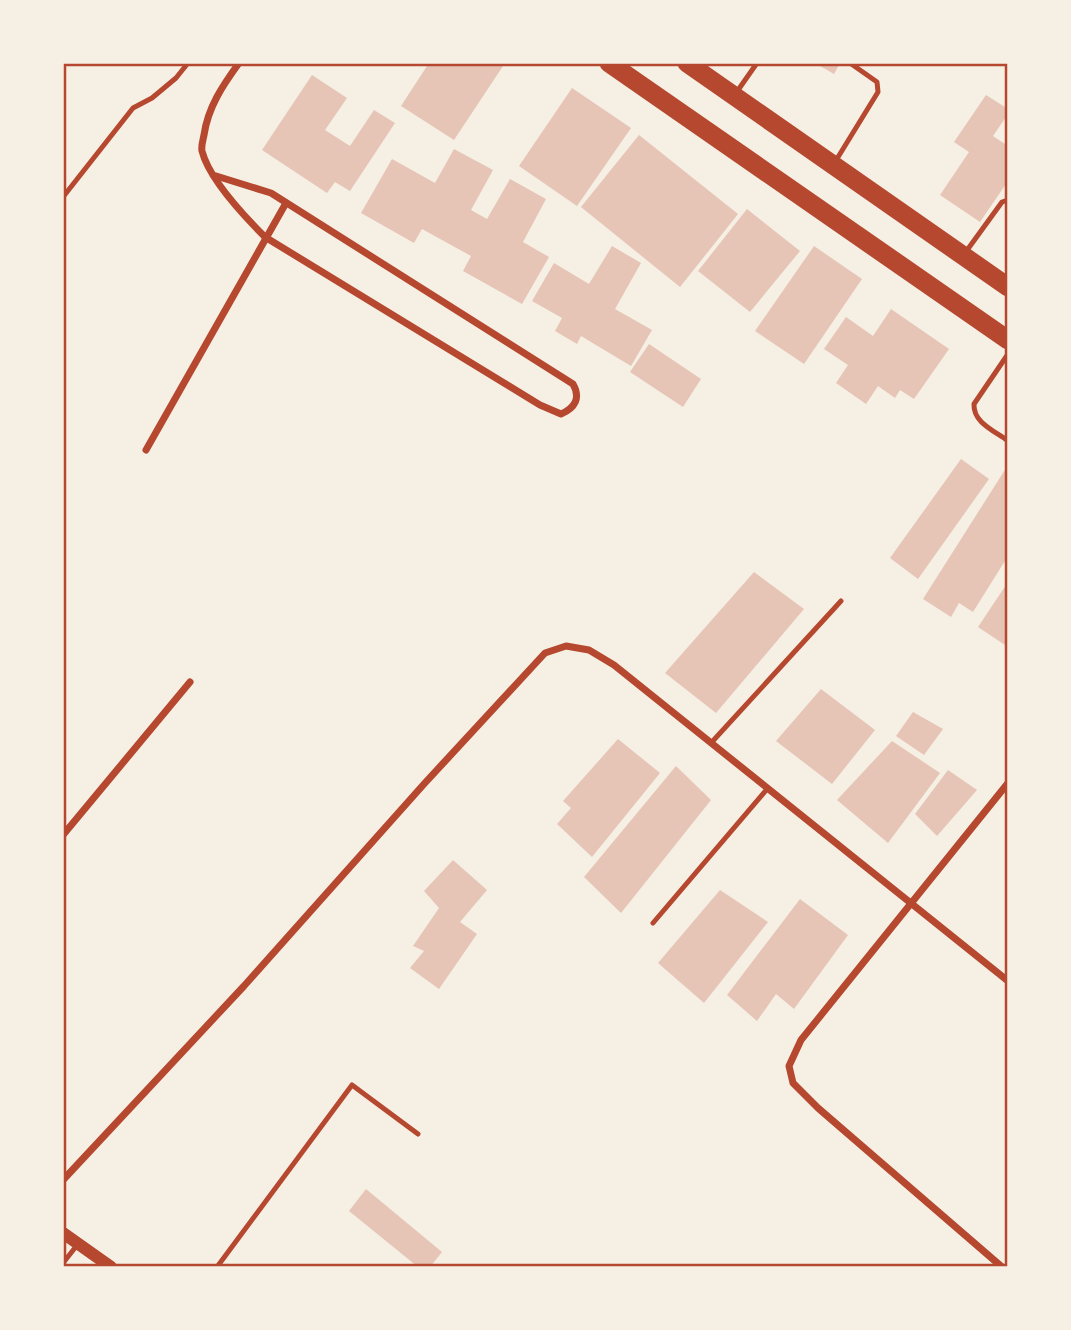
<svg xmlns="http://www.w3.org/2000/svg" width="1071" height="1330" font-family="'Open Sans',sans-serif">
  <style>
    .building { fill: #e6c5b7 }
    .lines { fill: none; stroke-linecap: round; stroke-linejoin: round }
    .service { stroke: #b5482f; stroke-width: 5 }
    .minor { stroke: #b5482f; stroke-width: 7 }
    .tertiary { stroke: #b5482f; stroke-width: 12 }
    .trunk { stroke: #b5482f; stroke-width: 19 }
    .neatline { fill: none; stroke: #b5482f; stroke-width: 2.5 }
  </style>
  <rect width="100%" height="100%" fill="#f6efe4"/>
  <g class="building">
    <polygon points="429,63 505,63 454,140 401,106"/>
    <polygon points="815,63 840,63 834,74"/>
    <polygon points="312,75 347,98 325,130 350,146 374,110 395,123 350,191 335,182 327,193 262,150"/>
    <polygon points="572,88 631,128 577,206 519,166"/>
    <polygon points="986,95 1008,109 1008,114 993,136 1008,146 1008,181 980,222 940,195 969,152 954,142"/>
    <polygon points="639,135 738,214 680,287 581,207"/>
    <polygon points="454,149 493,170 471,210 487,219 510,179 546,199 523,242 549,257 522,304 463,271 471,256 422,229 414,243 361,213 392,159 435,183"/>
    <polygon points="747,209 800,251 750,312 698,271"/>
    <polygon points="612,246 641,263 615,309 652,330 631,366 581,336 577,344 555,331 562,318 532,301 554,263 589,284"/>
    <polygon points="814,246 862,279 804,364 755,331"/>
    <polygon points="891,309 949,349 914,399 900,390 895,398 878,386 866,404 836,383 848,365 824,349 846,317 873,336"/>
    <polygon points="649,344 701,379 683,407 630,372"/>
    <polygon points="961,459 989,479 918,579 890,558"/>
    <polygon points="1008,465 1008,556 973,612 959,603 951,617 923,599"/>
    <polygon points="754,572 804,609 716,713 665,673"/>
    <polygon points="1008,582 1008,647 978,627"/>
    <polygon points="821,689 875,730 832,784 776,741"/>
    <polygon points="913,712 943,729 924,755 896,736"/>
    <polygon points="618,739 660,773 592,857 557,824 571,808 563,801"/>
    <polygon points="892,741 940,773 888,843 837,800"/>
    <polygon points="676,766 711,800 621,913 584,877"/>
    <polygon points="948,770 977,790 937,836 915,814"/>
    <polygon points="453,860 487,890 460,922 477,934 439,989 410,968 424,951 413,946 439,908 424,891"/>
    <polygon points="720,890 768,922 704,1003 658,963"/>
    <polygon points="800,899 848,935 794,1009 776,994 757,1021 727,995"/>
    <polygon points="366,1189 442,1252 430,1267 418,1267 349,1211"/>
  </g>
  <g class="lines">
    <g class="service">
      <polyline points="736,93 757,63"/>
      <polyline points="835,162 878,92 877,82 850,63"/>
      <polyline points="63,197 133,108 152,98 176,78 188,63"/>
      <polyline points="965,253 1002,202 1008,200"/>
      <path d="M1008,354L974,404C973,423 995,431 1008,441"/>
      <polyline points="711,743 841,601"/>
      <polyline points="653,923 768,788"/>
      <polyline points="63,1263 78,1244"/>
      <polyline points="217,1267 352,1085 418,1134"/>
    </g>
    <g class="minor">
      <path d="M213,175L271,193L573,384C581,398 575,408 561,414L540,405L265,237C245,217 209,179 202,151C201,146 203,140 204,135C208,107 223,85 239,63"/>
      <polyline points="146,450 286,203"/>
      <polyline points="63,835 190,682"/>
      <polyline points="63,1180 244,986 424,784 545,653 566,646 589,650 614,665 1008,981"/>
      <polyline points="1002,1267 818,1108 793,1083 789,1066 801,1040 1008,783"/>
    </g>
    <polyline class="tertiary" points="63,1233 111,1267"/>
    <g class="trunk">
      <polyline points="609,63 1008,340"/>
      <polyline points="687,63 1008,287"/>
    </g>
  </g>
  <rect width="1071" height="1330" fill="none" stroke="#f6efe4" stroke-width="130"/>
  <rect x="65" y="65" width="941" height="1200" class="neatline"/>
</svg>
